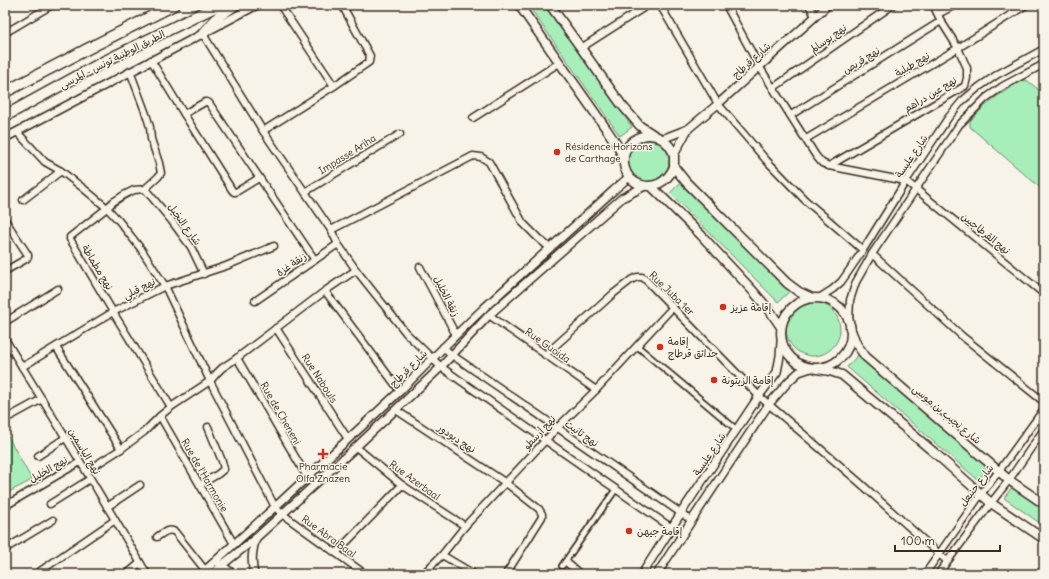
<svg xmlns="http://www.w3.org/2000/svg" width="1049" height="579" viewBox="0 0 1049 579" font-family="Delius,'Playpen Sans Arabic',sans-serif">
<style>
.green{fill:#a7eebb;stroke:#718c6c}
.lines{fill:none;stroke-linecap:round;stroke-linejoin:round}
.pedestrian-casing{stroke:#3b2a1e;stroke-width:8}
.minor-casing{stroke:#3b2a1e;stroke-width:9}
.tertiary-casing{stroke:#3b2a1e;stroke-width:10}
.secondary-casing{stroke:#3b2a1e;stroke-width:11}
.trunk-casing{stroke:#3b2a1e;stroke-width:13}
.pedestrian{stroke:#f7f3e8;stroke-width:4.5}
.minor{stroke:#f7f3e8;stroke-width:6}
.tertiary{stroke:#f7f3e8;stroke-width:7}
.secondary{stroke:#f7f3e8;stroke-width:8}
.trunk{stroke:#f7f3e8;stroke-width:10}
.poi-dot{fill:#c8321e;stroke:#f7f3e8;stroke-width:1.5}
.labels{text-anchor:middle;stroke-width:3;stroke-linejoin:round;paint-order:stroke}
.street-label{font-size:10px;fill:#3b2a1e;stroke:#f7f3e8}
.poi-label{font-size:10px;fill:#3b2a1e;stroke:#f7f3e8;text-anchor:start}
</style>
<rect width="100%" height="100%" fill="#f7f3e8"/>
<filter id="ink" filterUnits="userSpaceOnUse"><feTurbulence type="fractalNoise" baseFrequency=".025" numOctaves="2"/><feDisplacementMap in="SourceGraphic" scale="8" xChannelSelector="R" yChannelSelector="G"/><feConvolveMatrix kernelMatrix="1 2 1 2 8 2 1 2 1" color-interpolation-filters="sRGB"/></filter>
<g filter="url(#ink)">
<!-- green -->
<g class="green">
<path d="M528,5H547L632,127L620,136Z"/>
<path d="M1022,80L1028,81L1044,94V191L970,127V121L984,107L996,97Z"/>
<circle cx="648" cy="161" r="21"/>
<path d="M681,182L790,291L778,302L670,193Z"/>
<circle cx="813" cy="329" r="27"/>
<path d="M858,355L989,467L978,480L847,367Z"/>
<path d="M5,431L32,480L5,494Z"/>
<path d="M1012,487L1044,510V526L1004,498Z"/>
</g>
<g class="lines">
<defs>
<g id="pedestrian">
<path d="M637,346L737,430"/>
<path d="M562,566L616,489"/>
</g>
<g id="minor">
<path d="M280,5L334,86"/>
<path d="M660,5L718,104L767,161L805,200L863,250"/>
<path d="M726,5L759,66L816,156L822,163L829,166L906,181L1044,294"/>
<path d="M809,5L815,16"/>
<path d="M938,14L955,5"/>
<path d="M5,33L52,5"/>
<path d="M203,34L263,131L331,230L338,244L356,270L406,333L441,367L545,440L682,535"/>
<path d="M581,48L648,5"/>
<path d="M151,60L184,114L232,190L234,192H236L259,178"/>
<path d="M130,71L146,114L150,127L151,139L159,163L161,173L158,177L145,189L134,190L124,195L113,202L107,208L70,237V239L113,312L171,407"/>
<path d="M773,88L893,5"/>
<path d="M184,114L205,102H207L209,103L315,260"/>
<path d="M791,115L941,21"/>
<path d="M473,118L559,63"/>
<path d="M263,131L334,86L369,62L370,56L342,5"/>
<path d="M17,132L45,162L61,171L83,188L107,208L119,221L141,249L165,286L210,381L275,507L282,514L365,574"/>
<path d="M806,139L958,48L1026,5"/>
<path d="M829,166L965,86L967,78V68L958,48L941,21L933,5"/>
<path d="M145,189L171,220L191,247L204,274"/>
<path d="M305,192L400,134"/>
<path d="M23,200L61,171"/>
<path d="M5,220L28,255V257L26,259L5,271"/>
<path d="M331,230L473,156L481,157L489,162L523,223L538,238L550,248"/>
<path d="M872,254L962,336L1044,402"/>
<path d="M420,267L456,335"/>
<path d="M325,291L400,391"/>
<path d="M819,298L833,289L841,282L846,275L863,250L906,181L948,118L962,101L979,87L998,74L1044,49"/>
<path d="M255,301L338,244"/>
<path d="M489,315L596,390"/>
<path d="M5,322L58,289"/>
<path d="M849,322L850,300L856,282L872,254L959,125L986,98L1003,86L1044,64"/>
<path d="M276,328L348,439"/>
<path d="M5,339L86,471L147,574"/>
<path d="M56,347L121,449"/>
<path d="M443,347L452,355L691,520"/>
<path d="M545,355L613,294L631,280L637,277H642L645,279L759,396L859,482L947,561"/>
<path d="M237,358L307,477"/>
<path d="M22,367L113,312L165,286L226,266L274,246"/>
<path d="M396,410L506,483L539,509L542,514V517L506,574"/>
<path d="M11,416L42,399"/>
<path d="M160,416L234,544"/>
<path d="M356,447L402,485L465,526"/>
<path d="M38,456L65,438"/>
<path d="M86,471L121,449L144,432L160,416L171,407L210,381L217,373L222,368L237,358L325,291L356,270"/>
<path d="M200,485L218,474L224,469L222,461L208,427"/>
<path d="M50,504L90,479"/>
<path d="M5,506L80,462"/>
<path d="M107,507L140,485"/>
<path d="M157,537C163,533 168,528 175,532L205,570"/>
<path d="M5,549L53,520"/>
<path d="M336,553L402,485"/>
<path d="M442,555L474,574"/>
<path d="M566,562L580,574"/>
<path d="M36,574L115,520"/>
<path d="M127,574L140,563"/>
<path d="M423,574L442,555L465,526L557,428L596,390L673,307"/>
<path d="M925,574L981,494L999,471L1044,409"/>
<path d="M938,574L991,503L1009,480L1044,429"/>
</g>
<g id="tertiary">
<path d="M5,138L257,5"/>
<path d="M662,139L688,129L718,104L828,5"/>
<path d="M674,155L688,129"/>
<path d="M219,563L233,574"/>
<path d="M201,574L275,507L400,391L456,335L484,308L614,190L629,177"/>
<path d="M213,574L222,565L256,538L356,447L441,367L489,315L622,198L645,186"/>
<path d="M254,574C251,560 252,551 256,538"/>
<path d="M642,574L681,513L759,396L777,372L780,356L781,342"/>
<path d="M657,574L688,526L769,404L789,381L799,372L811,368"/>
</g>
<g id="secondary">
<path d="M519,5L607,130L619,148L623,159"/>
<path d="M550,5L581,48L621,104L640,126L654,135"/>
<path d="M674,167C659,201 616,185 625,152C628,144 635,138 643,136C656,132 670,142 674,155C674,158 674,163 674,167L686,182L787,283L799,292L812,298"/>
<path d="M651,186L701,235L753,291L770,311L781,327"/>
<circle cx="816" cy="333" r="35"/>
<path d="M850,328L857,345L866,357L1009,480L1044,504"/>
<path d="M817,369L830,371L842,375L936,454L991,503L1044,539"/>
</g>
<g id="trunk">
<path d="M203,34L219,16L235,5"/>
<path d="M5,92L97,44L174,5"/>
<path d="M5,116L105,61L219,5"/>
</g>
</defs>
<!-- pedestrian casing -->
<use href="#pedestrian" class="pedestrian-casing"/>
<!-- minor casing -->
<use href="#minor" class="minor-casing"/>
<!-- tertiary casing -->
<use href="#tertiary" class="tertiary-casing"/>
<!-- secondary casing -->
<use href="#secondary" class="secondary-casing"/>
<!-- trunk casing -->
<use href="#trunk" class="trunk-casing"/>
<!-- pedestrian -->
<use href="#pedestrian" class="pedestrian"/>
<!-- minor -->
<use href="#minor" class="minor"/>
<!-- tertiary -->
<use href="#tertiary" class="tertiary"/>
<!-- secondary -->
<use href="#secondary" class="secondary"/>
<!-- trunk -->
<use href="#trunk" class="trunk"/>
</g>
</g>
<!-- markers -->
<g class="poi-dot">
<circle cx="557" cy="152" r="4"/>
<circle cx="723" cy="307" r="4"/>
<circle cx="660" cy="347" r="4"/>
<circle cx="714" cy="380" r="4"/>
<path d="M321 448h4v4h4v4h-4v4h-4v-4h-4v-4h4z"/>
<circle cx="629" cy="531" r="4"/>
</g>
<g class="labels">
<!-- street labels -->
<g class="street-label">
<text transform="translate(828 38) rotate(-35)" y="4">نهج بوسالم</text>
<text transform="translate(112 59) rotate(-27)" y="4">الطريق الوطنية تونس - المرسى</text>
<text transform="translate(751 60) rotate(-42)" y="4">شارع قرطاج</text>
<text transform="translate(861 60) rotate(-32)" y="4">نهج قربص</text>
<text transform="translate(912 64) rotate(-31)" y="4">نهج طبلبة</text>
<text transform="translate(930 94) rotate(-31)" y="4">نهج عين دراهم</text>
<text transform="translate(347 154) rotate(-32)" y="4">Impasse Ariha</text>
<text transform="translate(911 156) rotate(-56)" y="4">شارع عليسة</text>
<text transform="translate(185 224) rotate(54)" y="4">شارع النخيل</text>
<text transform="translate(986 233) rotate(39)" y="4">نهج القرطاجيين</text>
<text transform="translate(291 264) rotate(-34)" y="4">زنقة غزة</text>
<text transform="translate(98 267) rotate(59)" y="4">نهج مطماطة</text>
<text transform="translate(139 288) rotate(-27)" y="4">نهج قبلي</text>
<text transform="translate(672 293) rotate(44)" y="4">Rue Juba 1er</text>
<text transform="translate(447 296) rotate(63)" y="4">زنقة الخليل</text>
<text transform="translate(548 345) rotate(35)" y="4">Rue Guoida</text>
<text transform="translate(408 368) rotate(-45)" y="4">شارع قرطاج</text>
<text transform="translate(320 378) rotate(57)" y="4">Rue Nabouls</text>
<text transform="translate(281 413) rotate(60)" y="4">Rue de Cheneni</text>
<text transform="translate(947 414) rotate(40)" y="4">شارع نجيب بن موسى</text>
<text transform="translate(539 432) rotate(-47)" y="4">نهج أرسطو</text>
<text transform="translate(582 433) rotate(35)" y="4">نهج تانيت</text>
<text transform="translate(457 438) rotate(34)" y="4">نهج ديودور</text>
<text transform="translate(85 451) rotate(59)" y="4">نهج الياسمين</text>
<text transform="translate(709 454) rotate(-56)" y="4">شارع عليسة</text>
<text transform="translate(48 469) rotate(-30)" y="4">نهج الخليل</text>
<text transform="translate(205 475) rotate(60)" y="4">Rue de l'Harmonie</text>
<text transform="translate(415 480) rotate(36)" y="4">Rue Azerbaal</text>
<text transform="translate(976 485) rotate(-53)" y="4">شارع حنبعل</text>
<text transform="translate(329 536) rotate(36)" y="4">Rue Abra Baal</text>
</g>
<!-- poi labels -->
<g class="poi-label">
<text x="565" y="150">Résidence Horizons<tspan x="565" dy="12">de Carthage</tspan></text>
<text x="731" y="311">إقامة عزيز</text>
<text x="668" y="345">إقامة<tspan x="668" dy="12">حدائق قرطاج</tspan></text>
<text x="722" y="384">إقامة الزيتونة</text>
<text x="323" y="470" text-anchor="middle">Pharmacie<tspan x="323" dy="12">Olfa Znazen</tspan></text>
<text x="637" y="535">إقامة جيهن</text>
</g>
</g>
<!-- margin -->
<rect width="1049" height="579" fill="none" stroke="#f7f3e8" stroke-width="20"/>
<rect x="10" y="10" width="1029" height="559" fill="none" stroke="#3b2a1e" stroke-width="1.5" filter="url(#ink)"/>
<!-- scale -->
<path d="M895 545v6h105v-6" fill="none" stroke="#3b2a1e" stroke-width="2"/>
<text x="901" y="545" font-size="12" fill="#3b2a1e" stroke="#f7f3e8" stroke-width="3" paint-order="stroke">100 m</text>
</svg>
